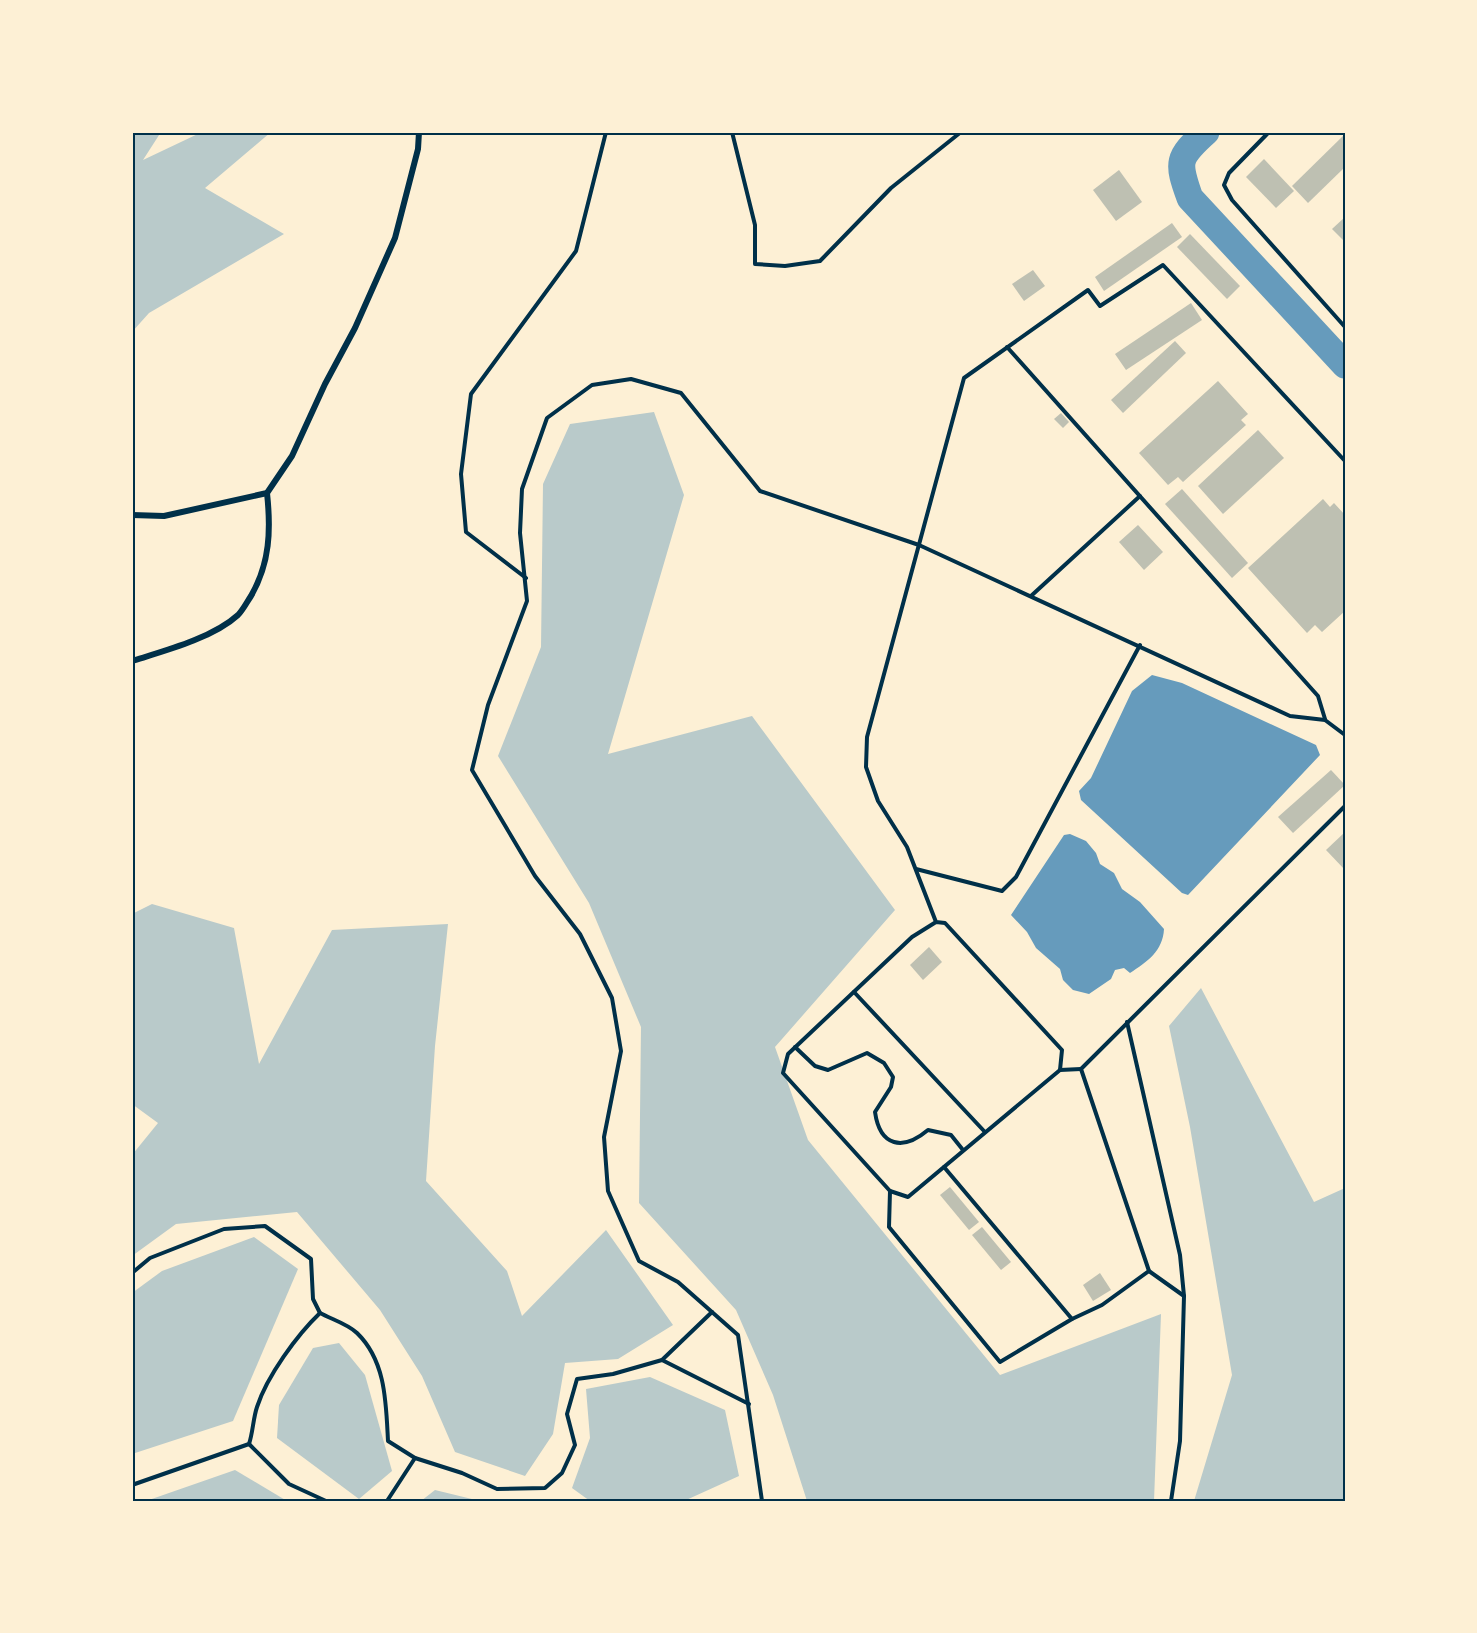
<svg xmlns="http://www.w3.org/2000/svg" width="1477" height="1633" viewBox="0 0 1477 1633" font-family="Signika,sans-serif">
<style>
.green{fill:#b9caca}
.water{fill:#669bbc}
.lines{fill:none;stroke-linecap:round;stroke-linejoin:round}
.river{stroke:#669bbc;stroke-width:27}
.building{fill:#bec0b2}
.service{stroke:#003049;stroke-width:4}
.minor{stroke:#003049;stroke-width:6}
.neatline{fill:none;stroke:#003049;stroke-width:2}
</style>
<rect width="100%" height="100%" fill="#fdf0d5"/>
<!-- green -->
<g class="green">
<path d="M132,132H161L143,160L202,132H271L205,188L284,234L149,313L132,332Z"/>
<path d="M654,412L684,495L608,754L752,716L895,910L775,1047L808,1140L1000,1375L1161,1314L1154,1501H807L773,1395L736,1310L639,1203L641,1027L589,903L498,756L541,647L543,484L570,424Z"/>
<path d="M152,904L234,928L259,1064L332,930L448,924L435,1046L426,1181L507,1271L522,1316L606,1230L673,1325L618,1359L565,1363L553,1434L525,1476L455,1452L422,1376L380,1310L297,1212L176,1224L132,1256V1155L158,1123L132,1104V914Z"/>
<path d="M1201,988L1314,1202L1345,1188V1501H1194L1232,1375L1190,1127L1169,1026Z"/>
<path d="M254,1237L298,1269L233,1421L132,1454V1293L162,1271Z"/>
<path d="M339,1343L365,1375L392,1471L359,1499L277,1438L279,1405L313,1348Z"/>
<path d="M650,1377L725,1410L739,1476L684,1501H590L572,1488L590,1438L586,1389Z"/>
<path d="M235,1470L287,1501H146Z"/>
<path d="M435,1490L480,1501H421Z"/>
</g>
<!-- water -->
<g class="water">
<path d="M1152,675L1182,683L1316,745L1320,755L1188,895L1182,893L1081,800L1079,791L1091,778L1132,691Z"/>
<path d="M1070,834L1086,841L1096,853L1100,864L1114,873L1122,889L1140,902L1164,929C1163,951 1147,962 1130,973L1124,968L1115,970L1111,979L1089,994L1073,990L1063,980L1060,969L1036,948L1027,932L1011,915L1064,835Z"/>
</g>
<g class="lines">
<!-- river -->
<path class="river" d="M1206,132C1177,158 1177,162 1190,198L1345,365"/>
</g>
<!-- building -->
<g class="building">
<path d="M1345,134V167L1308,203L1292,186Z"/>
<path d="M1264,159L1294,191L1276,208L1246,177Z"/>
<path d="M1119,170L1142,202L1116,221L1093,190Z"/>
<path d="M1345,217V242L1332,229Z"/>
<path d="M1172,223L1182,237L1104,291L1095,277Z"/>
<path d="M1190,234L1240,286L1227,299L1177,247Z"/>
<path d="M1033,270L1045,286L1024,301L1012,284Z"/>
<path d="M1191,303L1202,320L1126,370L1115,354Z"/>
<path d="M1175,341L1186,353L1123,413L1111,400Z"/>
<path d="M1218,381L1248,414L1241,420L1246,425L1183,482L1178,477L1168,485L1139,453Z"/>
<path d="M1061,413L1069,422L1063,428L1054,419Z"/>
<path d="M1258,430L1284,458L1223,514L1198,486Z"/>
<path d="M1182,489L1248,563L1232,578L1165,504Z"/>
<path d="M1323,499L1330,507L1334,503L1345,515V611L1322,632L1315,625L1307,633L1248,568Z"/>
<path d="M1138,525L1163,552L1144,570L1119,542Z"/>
<path d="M1331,770L1345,785L1293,833L1278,817Z"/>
<path d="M1345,832V870L1326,850Z"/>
<path d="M929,947L942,962L923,980L910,965Z"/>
<path d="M950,1187L979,1222L969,1230L940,1195Z"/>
<path d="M982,1227L1011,1262L1001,1270L972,1235Z"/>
<path d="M1100,1273L1111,1290L1093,1301L1083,1285Z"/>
</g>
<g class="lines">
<!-- service -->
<g class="service">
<path d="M732,132L755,225V264L785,266L820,261L891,188L961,132"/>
<path d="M1269,132L1229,173L1224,185L1232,200L1345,327"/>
<path d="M1007,347L1318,696L1325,719"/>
<path d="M526,578L466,532L461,474L471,394L576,251L606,132"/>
<path d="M1031,596L1140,496"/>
<path d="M916,869L1002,891L1016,877L1140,645"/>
<path d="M936,922L945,923L1062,1050L1060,1070L908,1197L890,1191L783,1073L788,1054L912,937L936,922L907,847L878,801L866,767L867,737L964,378L1088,290L1100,306L1163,265L1345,461"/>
<path d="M854,992L984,1131"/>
<path d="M1127,1022L1180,1255L1184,1296"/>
<path d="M795,1047L815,1066L828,1070L867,1053L884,1063L893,1077L891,1087L875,1112C880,1147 903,1151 928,1130L951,1135L963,1150"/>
<path d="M1060,1070L1081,1069"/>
<path d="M944,1167L1072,1319"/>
<path d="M890,1191L889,1227L1000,1362L1072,1319L1102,1305L1149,1271"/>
<path d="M132,1273L150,1258L224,1229L265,1226L311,1259L313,1299L320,1313"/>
<path d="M662,1360L749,1404"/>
<path d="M249,1444L289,1484L326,1501"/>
<path d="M132,1485L249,1444C253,1432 253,1419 257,1407C267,1376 297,1335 320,1313C331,1319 348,1324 357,1333C386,1361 386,1403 388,1441L415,1458L462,1473L497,1489L545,1488L562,1473L575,1445L567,1414L577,1379L613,1374L662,1360L712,1312"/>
<path d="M387,1501L415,1458"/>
<path d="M762,1501L738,1335L678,1282L639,1261L608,1191L604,1137L621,1051L612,998L580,934L535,876L472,770L488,705L527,601L520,533L522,489L547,418L592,385L631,379L681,393L760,491L919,545L1290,716L1325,720L1345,735"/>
<path d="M1171,1501L1180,1441L1184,1296L1149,1271L1081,1069L1345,806"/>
</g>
<!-- minor -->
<g class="minor">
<path d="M132,515L164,516L267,493L292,456L325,384L355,328L395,238L418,149L419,132"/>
<path d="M132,661C164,651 213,638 238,615C243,610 247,602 251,596C270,563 271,530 267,493"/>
</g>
</g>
<!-- border -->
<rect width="1477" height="1633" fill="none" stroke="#fdf0d5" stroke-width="267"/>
<rect x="134" y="134" width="1210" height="1366" class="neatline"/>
</svg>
